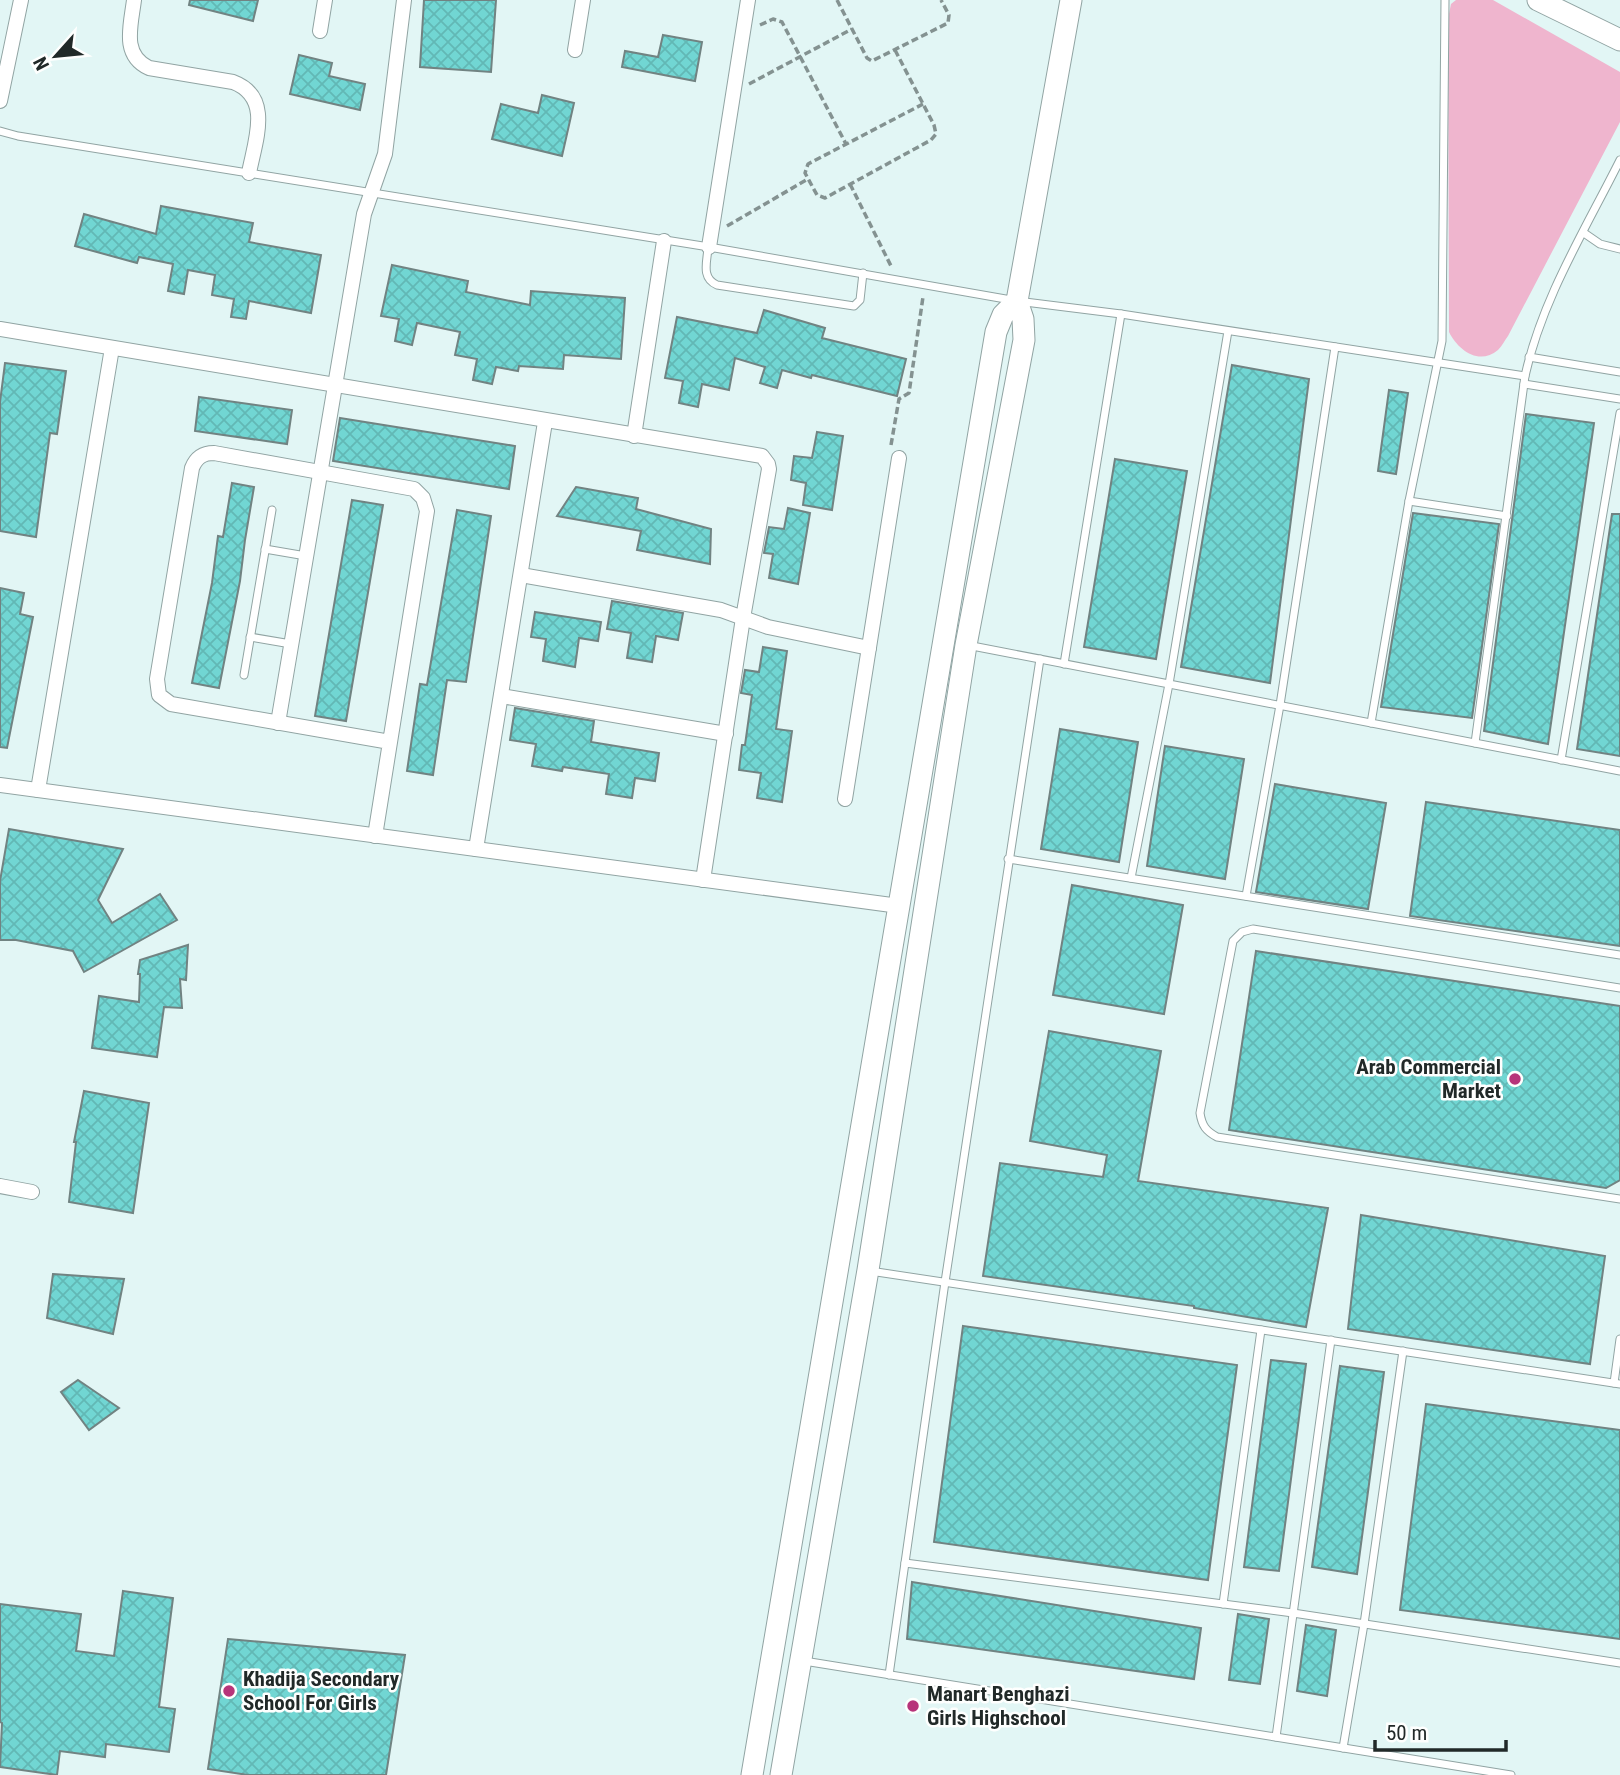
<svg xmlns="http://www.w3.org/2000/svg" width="1620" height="1775" viewBox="0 0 1620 1775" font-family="'Roboto Condensed',sans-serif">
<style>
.green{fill:#efb5ce}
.building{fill:url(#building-cross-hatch);stroke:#718382;stroke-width:2}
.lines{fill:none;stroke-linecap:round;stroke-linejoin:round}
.service-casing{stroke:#91a4a3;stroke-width:9}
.minor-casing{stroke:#91a4a3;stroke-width:16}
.secondary-casing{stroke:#91a4a3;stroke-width:23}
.path{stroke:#849291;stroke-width:3.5;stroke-dasharray:7 3.5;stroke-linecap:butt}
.service{stroke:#fff;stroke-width:7}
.minor{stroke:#fff;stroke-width:14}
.secondary{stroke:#fff;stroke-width:21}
.poi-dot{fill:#b7347a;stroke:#fefffe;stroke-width:2.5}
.labels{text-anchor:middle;stroke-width:5;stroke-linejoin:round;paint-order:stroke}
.poi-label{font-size:21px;font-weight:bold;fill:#212928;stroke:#fefffe;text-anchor:start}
</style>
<defs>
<pattern id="building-cross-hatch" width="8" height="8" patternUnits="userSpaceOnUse" patternTransform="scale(1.75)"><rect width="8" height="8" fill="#71d6d3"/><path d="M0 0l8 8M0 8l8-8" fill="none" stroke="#62b8b5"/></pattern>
</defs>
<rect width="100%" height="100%" fill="#e2f6f5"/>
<!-- green -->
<path class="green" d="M1456,0H1493L1620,72V122L1508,336C1505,340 1502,346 1498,350C1479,366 1458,350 1449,332L1448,19L1451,4Z"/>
<!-- building -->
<g class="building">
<path d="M190,0H258L253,21L189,5Z"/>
<path d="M424,0H496L491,72L420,67Z"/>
<path d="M663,35L702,42L695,81L622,67L625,51L658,57Z"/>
<path d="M299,55L332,63L329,76L365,84L360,110L290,94Z"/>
<path d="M542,95L574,103L562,156L492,139L501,104L538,113Z"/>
<path d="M161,206L253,223L249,242L321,255L311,313L249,301L246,319L231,317L234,299L212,295L215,275L188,270L184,294L168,291L173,264L139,257L137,263L75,246L84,214L156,234Z"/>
<path d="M392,265L468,281L466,292L530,305L531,291L625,298L621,359L564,355L563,369L519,366L518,371L496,367L492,384L473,380L477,359L455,355L460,332L417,323L412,345L395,341L399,319L381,316Z"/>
<path d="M764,310L825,328L822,338L906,359L897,396L812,375L811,378L782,370L777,388L760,383L765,367L735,358L729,390L702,384L698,407L679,403L683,381L665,378L677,317L757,333Z"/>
<path d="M5,363L66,371L57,434L50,433L36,537L0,531V402Z"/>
<path d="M1232,365L1309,379L1270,683L1181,667Z"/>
<path d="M1389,390L1408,393L1396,474L1378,471Z"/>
<path d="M199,397L292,410L287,444L195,431Z"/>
<path d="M1526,414L1594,423L1548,744L1484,731Z"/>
<path d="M340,418L515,446L509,489L333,461Z"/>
<path d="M817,432L843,436L832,510L803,505L806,483L791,480L794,456L812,458Z"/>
<path d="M1115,459L1187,471L1156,659L1084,647Z"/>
<path d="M232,483L254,487L245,540L240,581L219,688L192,683L212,583L218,536L223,537Z"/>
<path d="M576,487L638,498L636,509L711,529L710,564L637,550L641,531L557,516Z"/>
<path d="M352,500L383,505L346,721L315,716Z"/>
<path d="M788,508L810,513L798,584L769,578L773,554L764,553L769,527L784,529Z"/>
<path d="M457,510L491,516L466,682L447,680L433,775L407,771L420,684L427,685Z"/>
<path d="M1413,513L1499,524L1472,718L1381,707Z"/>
<path d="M1612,514H1620V756L1577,749Z"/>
<path d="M0,588L24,593L20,614L33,617L7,748L0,747Z"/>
<path d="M612,601L683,613L678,640L656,636L652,662L627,658L631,633L607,629Z"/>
<path d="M535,612L601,622L598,641L579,638L575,667L543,661L546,639L531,637Z"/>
<path d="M763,647L787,651L776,729L792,731L782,802L757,798L761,773L739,770L742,745H745L752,695L741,693L745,670L759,672Z"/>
<path d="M515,708L594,721L591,742L659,753L655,781L635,778L632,798L606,794L609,774L563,767L562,771L532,766L536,744L510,740Z"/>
<path d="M1060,729L1138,742L1119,862L1041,849Z"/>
<path d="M1165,746L1244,759L1225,879L1147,866Z"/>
<path d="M1275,784L1386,803L1368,909L1256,892Z"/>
<path d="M1426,802L1620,830V946L1410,916Z"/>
<path d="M9,829L123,849L98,900L112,923L160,894L177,920L84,972L73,951L16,940H0V881Z"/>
<path d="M1072,885L1183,905L1164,1014L1053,995Z"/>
<path d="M188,945L186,980L180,979L182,1008L164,1007L157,1057L92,1048L99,996L139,1002L140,974H138L140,960Z"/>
<path d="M1256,951L1620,1006V1180L1606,1188L1229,1130Z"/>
<path d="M1049,1031L1161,1051L1138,1181L1328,1208L1306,1327L1194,1308V1306L983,1276L1000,1163L1103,1177L1107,1155L1030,1141Z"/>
<path d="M84,1091L149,1103L133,1213L69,1202L76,1142H74Z"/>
<path d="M1361,1215L1605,1256L1590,1364L1348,1329Z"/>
<path d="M53,1274L124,1279L113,1334L47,1318Z"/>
<path d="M963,1326L1237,1365L1208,1580L934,1542Z"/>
<path d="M1271,1360L1306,1364L1279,1571L1244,1567Z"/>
<path d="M1340,1366L1384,1372L1357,1574L1312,1567Z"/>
<path d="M78,1380L119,1408L89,1430L61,1392Z"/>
<path d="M1426,1404L1620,1430V1639L1400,1610Z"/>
<path d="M912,1582L1201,1628L1194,1679L907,1639Z"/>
<path d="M123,1591L173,1598L159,1707L175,1709L169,1752L106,1744L105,1757L60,1751L57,1775L0,1767L2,1723L0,1722V1604L81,1614L76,1651L114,1656Z"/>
<path d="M1238,1614L1269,1619L1260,1684L1229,1680Z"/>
<path d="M1306,1625L1336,1630L1327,1696L1297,1691Z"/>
<path d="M228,1639L405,1655L386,1775H248L208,1769Z"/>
</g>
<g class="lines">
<defs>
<g id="service">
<path d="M0,131L18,136L709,247L1017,301L1121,314L1525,376"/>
<path d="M1584,233L1600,244L1620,249"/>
<path d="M708,248C707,262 701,278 717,285L854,306L860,300L863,273"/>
<path d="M1529,357L1620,372"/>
<path d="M1524,384L1620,399"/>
<path d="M1409,501L1507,516"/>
<path d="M265,549L306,556"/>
<path d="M250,637L291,644"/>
<path d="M967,645L1620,771"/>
<path d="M1064,664L1121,314"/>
<path d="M244,675L272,510"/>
<path d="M1371,723L1409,501L1442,341L1445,0"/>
<path d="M1475,743L1525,376C1542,299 1585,230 1620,160"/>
<path d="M1561,760L1620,413"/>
<path d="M1008,859L1620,955"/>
<path d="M1131,878L1169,684L1228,331"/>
<path d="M1246,896L1280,705L1335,347"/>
<path d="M1620,988L1253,929L1242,932L1233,941L1200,1113C1202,1126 1206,1131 1217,1137L1620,1199"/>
<path d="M870,1271L1620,1384"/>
<path d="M1614,1383L1620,1339"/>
<path d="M905,1563L1293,1613L1620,1663"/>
<path d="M1223,1604L1261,1330"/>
<path d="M804,1661L1511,1775"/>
<path d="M889,1675L945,1282L1040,659"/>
<path d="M1276,1737L1331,1340"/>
<path d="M1343,1748L1364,1624L1403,1351"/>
</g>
<g id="minor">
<path d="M134,0C131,25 121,55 149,68L233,82C273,97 255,141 249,173"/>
<path d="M320,31L325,0"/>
<path d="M575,50L583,0"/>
<path d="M0,101L21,0"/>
<path d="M709,247L748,0"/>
<path d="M0,329L762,456L768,464L769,469L743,618L703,880"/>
<path d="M634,436L664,241"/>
<path d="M521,575L721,610L768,627L869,648"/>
<path d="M501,696L726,734"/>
<path d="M278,723L364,214L385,154L404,0"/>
<path d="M0,785L899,906"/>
<path d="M38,790L112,348"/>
<path d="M845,799L899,458"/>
<path d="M375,836L427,511L423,498L414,489L214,453C202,453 196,458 192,468L157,679L159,695L171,704L390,742"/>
<path d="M476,849L545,422"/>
<path d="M0,1186L32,1192"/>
</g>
<g id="secondary">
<path d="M1538,0L1620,40"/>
<path d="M752,1775L996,332L1003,315L1017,301"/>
<path d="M781,1775L868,1270L966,645L1024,340L1023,319L1017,301L1071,0"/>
</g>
</defs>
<!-- service casing -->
<use href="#service" class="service-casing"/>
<!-- minor casing -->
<use href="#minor" class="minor-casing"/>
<!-- secondary casing -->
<use href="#secondary" class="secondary-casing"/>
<!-- path -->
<g class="path">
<path d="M837,0L867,58L872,61L948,23L949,15L941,0"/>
<path d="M760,25L773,19L782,22L846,144"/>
<path d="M895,50L934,125L936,134L931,140L825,198L817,195L805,173L808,164L923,104"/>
<path d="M749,84L852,29"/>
<path d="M850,184L892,268"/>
<path d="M727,226L808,179"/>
<path d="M891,445L899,399L909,393L923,297"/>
</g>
<!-- service -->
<use href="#service" class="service"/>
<!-- minor -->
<use href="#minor" class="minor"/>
<!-- secondary -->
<use href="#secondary" class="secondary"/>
</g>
<!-- markers -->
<g class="poi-dot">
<circle cx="1515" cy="1079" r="7"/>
<circle cx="229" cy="1691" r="7"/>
<circle cx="913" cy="1706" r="7"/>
</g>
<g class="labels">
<!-- poi labels -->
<g class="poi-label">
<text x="1501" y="1074" text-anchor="end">Arab Commercial<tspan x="1501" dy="24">Market</tspan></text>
<text x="243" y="1686">Khadija Secondary<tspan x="243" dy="24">School For Girls</tspan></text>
<text x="927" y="1701">Manart Benghazi<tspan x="927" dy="24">Girls Highschool</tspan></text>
</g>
</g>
<!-- north arrow -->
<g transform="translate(56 56) rotate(243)" stroke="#fefffe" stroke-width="5" paint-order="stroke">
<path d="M0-5L12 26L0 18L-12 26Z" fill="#212928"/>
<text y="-10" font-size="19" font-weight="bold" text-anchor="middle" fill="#212928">N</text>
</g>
<!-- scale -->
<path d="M1375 1740v10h131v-10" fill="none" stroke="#212928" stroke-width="3.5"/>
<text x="1386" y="1740" font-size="21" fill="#212928" stroke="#fefffe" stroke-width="5" paint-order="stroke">50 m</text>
</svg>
